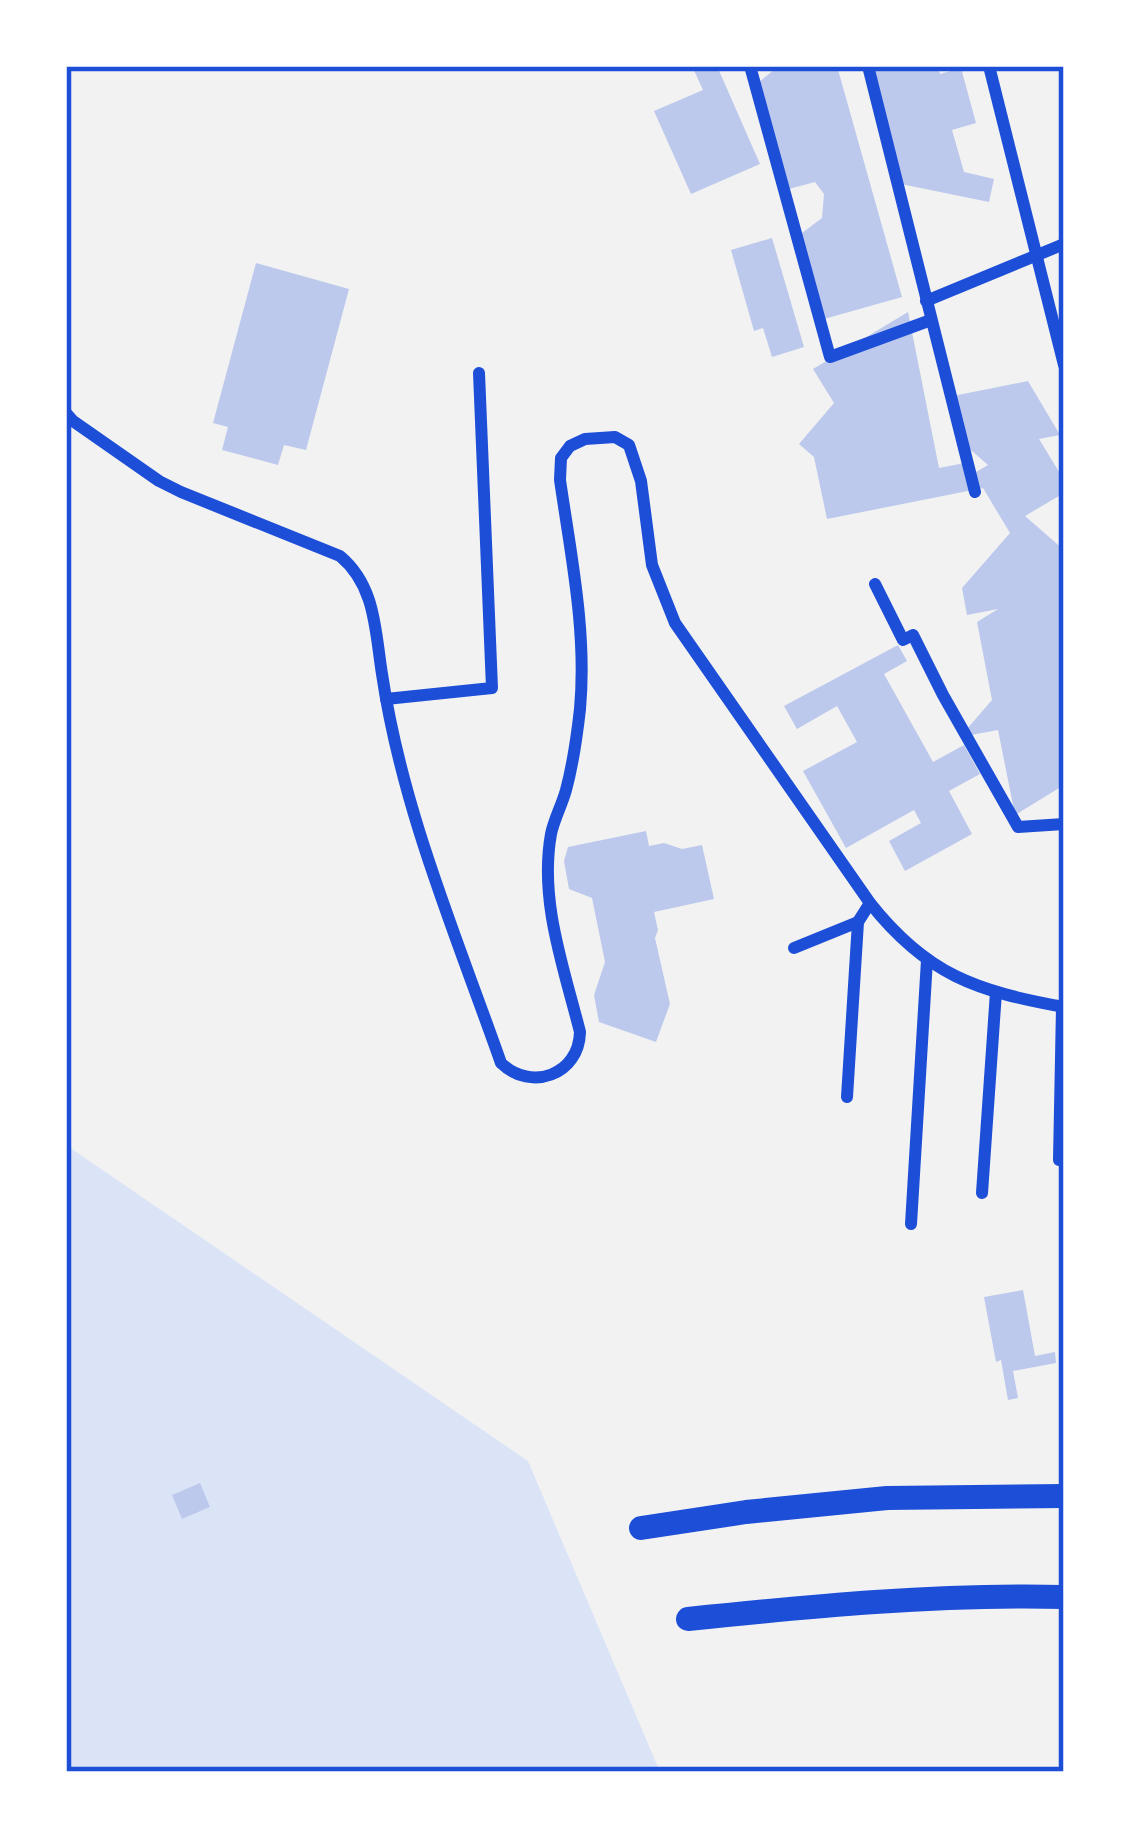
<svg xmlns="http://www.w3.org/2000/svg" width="1130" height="1838" viewBox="0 0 1130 1838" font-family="Raleway,sans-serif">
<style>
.green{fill:#dbe4f7}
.building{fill:#bdc9ec}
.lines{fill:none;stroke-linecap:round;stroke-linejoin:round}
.minor{stroke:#1d4ed8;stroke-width:12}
.motorway{stroke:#1d4ed8;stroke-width:24}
.neatline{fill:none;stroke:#1d4ed8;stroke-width:4.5}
</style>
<rect width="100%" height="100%" fill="#f2f2f2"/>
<!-- green -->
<path class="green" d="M66,1145L528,1461L660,1772H66Z"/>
<!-- building -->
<g class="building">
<path d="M692,66H717L760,164L691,194L654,111L703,90Z"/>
<path d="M779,66H837L902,297L817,321L794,239L822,218L824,194L815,182L785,190L755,85Z"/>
<path d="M868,66H938L940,74L961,68L976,123L952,130L964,172L994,179L989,202L901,184Z"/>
<path d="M772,238L804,347L772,357L763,328L754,331L731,250Z"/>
<path d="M256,263L349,289L306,450L284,445L278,465L222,450L228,427L213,423Z"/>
<path d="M908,312L939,468L970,462L976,472L988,465L956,437L948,397L1028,381L1060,435L1039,439L1064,480V493L1025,516L1064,550V785L1015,815L998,730L960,737L992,700L977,622L998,609L967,615L962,588L1010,533L983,488L827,519L814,457L799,444L834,403L813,369Z"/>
<path d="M898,645L907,661L884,674L933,762L964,745L980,774L949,791L972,834L905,871L889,841L921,823L914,810L846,848L803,771L857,742L837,706L797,729L784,706Z"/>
<path d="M646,831L649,846L664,843L682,849L702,845L714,899L654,912L658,930L655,938L670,1004L656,1042L599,1022L594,995L605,962L592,898L569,889L564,861L568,847Z"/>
<path d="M1023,1290L1035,1356L1055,1352L1056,1363L1013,1371L1018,1398L1008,1400L1001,1360L996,1362L984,1297Z"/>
<path d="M200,1483L210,1507L182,1519L172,1495Z"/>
</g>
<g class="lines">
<!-- minor -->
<g class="minor">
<path d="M750,66L830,357L931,320"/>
<path d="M868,66L975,492"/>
<path d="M989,66L1064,365"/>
<path d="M926,301L1064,244"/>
<path d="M66,413L73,421L159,481L181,492L340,556C376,586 375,631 382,674C402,809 456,935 501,1063C531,1092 579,1075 580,1032C564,968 539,901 551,834C554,819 562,805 566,790C573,764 577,736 580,709C587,632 571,556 560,480L561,458L570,446L585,439L615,437L629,445L641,481L652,565L675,623L870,903C927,975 976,991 1064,1007"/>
<path d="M875,584L903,640L913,635L943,695L1018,827L1064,824"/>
<path d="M386,699L492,688L479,373"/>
<path d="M794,948L858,922"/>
<path d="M847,1097L858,922L870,903"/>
<path d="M1059,1160L1062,1007"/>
<path d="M982,1193L996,992"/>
<path d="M911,1224L927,960"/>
</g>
<!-- motorway -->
<g class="motorway">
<path d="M641,1528L746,1512L887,1498L1064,1496"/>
<path d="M688,1619C813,1606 937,1594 1064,1597"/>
</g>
</g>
<!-- border -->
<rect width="1130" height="1838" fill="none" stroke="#ffffff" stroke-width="138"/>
<rect x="69" y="69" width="992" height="1700" class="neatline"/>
</svg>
